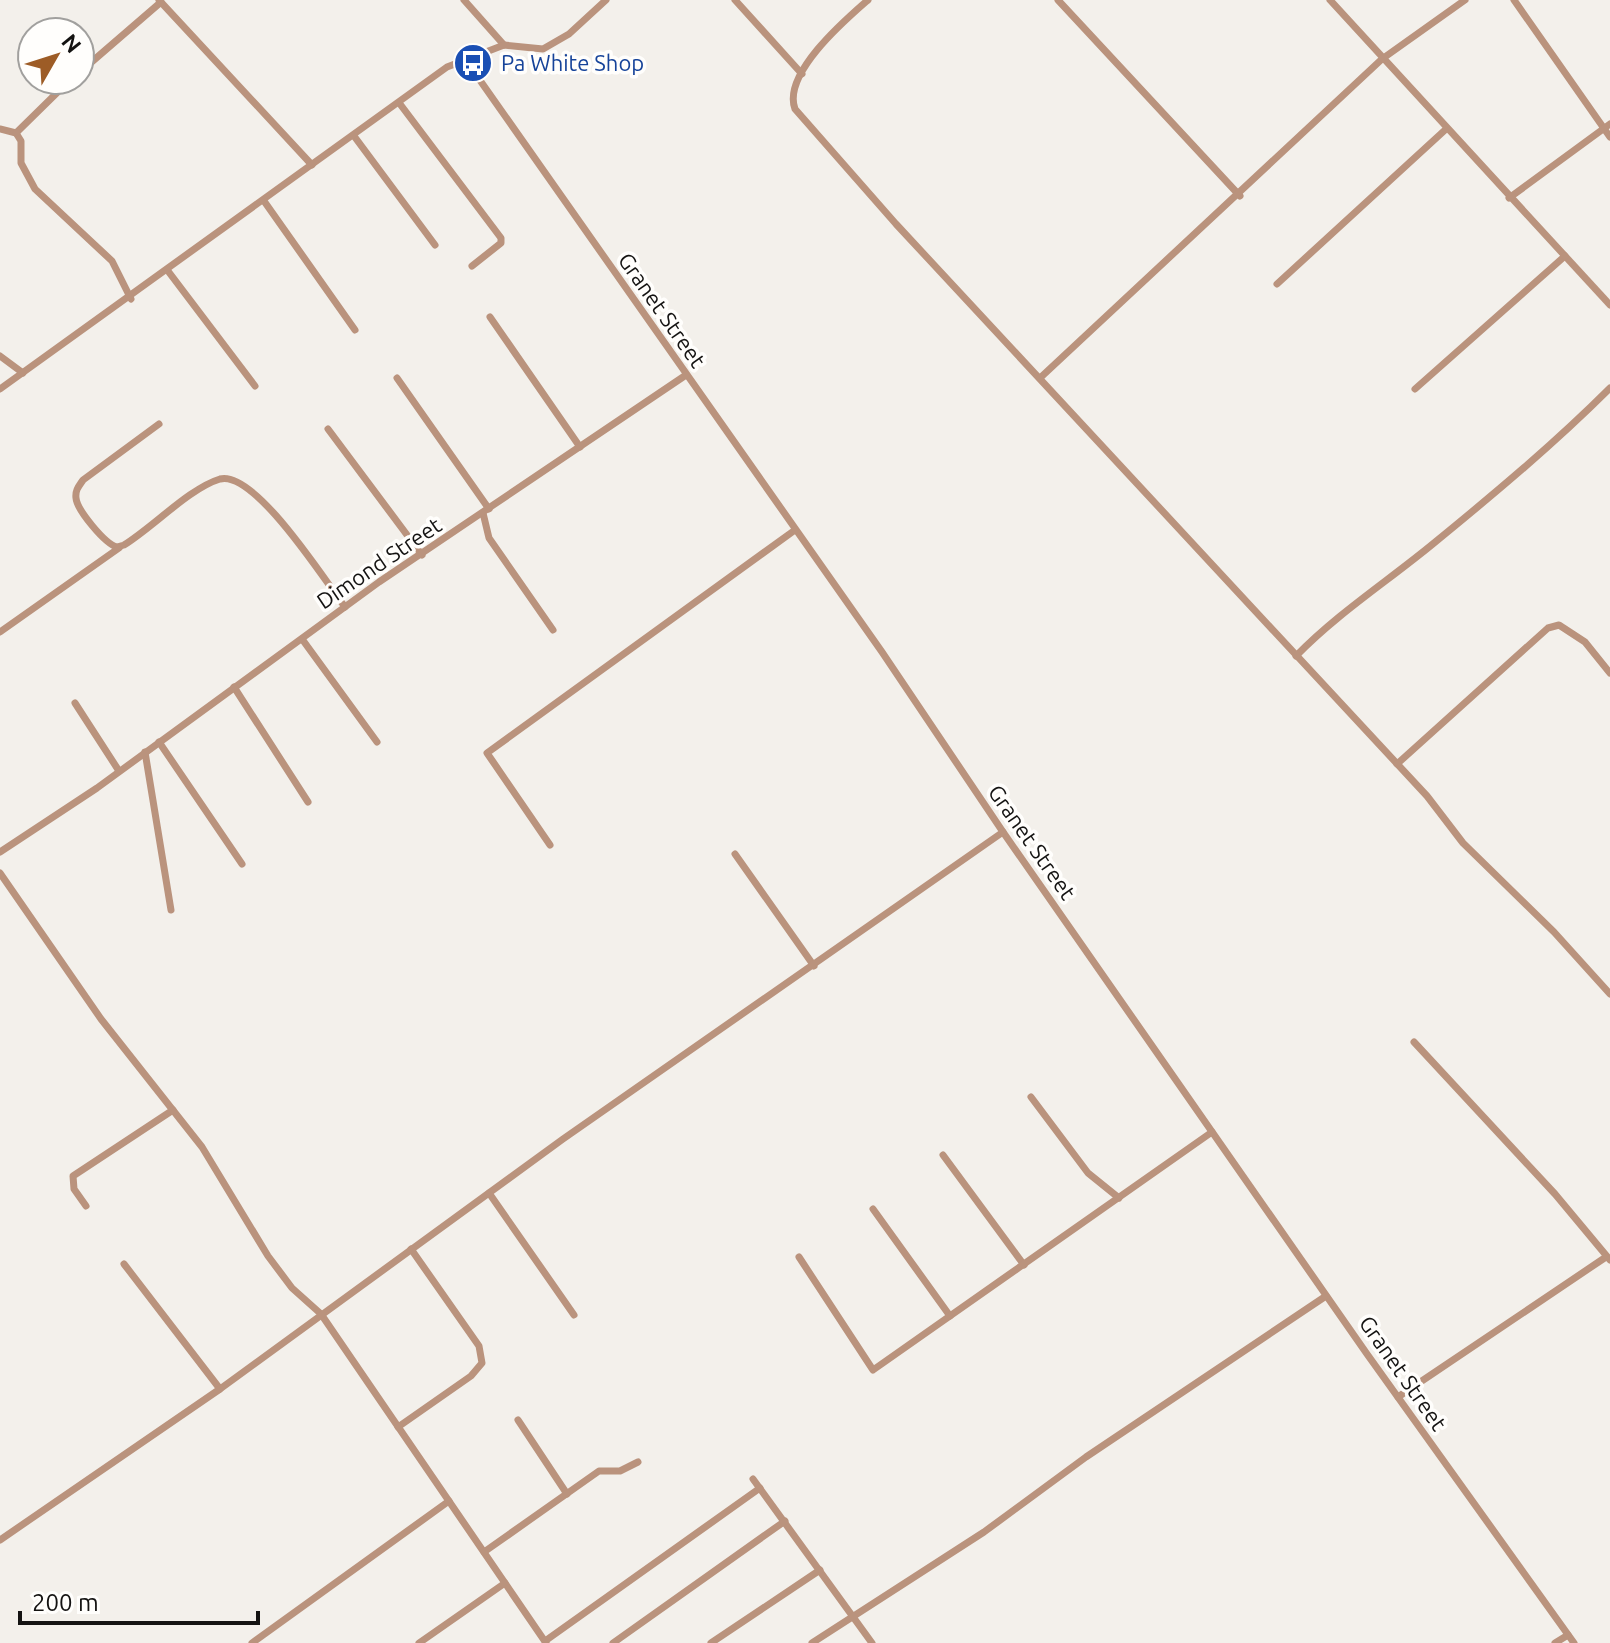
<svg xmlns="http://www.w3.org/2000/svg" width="1610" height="1643" viewBox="0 0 1610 1643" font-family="Ubuntu,sans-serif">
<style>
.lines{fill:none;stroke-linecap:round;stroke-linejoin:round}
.minor{stroke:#ba937d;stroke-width:7}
.labels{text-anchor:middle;stroke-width:7;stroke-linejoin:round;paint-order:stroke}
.transit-label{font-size:22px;fill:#164399;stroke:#fffefc;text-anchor:start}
.street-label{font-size:22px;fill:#141312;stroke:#fffefc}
</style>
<rect width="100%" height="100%" fill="#f3f0eb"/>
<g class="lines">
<!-- minor -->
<g class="minor">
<path d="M159,0L312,165"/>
<path d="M464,0L504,45"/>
<path d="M735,0L802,74"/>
<path d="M868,0C845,20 782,74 795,109L896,224L1427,796L1463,843L1554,932L1610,994"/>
<path d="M1058,0L1240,196"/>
<path d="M1330,0L1610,305"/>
<path d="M1514,0L1610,137"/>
<path d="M465,59L882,652L1003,832L1367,1354L1574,1643"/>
<path d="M80,72L161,2"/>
<path d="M400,104L501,238V243L472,266"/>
<path d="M0,129L16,133L21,141V163L35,189L112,261L131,299"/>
<path d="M16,133L70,80"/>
<path d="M354,136L435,245"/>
<path d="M1509,198L1610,124"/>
<path d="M264,201L355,330"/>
<path d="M168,271L255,386"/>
<path d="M1277,284L1445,130"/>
<path d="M490,317L580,447"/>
<path d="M0,356L23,373"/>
<path d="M397,378L489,509"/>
<path d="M1040,378L1382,59L1465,0"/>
<path d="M0,389L447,67L504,45L543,49L569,34L606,0"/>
<path d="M1415,389L1565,256"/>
<path d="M159,424L83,480C79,486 75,490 76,498C77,510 105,544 117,547L124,545C153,527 190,488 220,479C255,470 325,581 345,607"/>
<path d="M328,429L422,555"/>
<path d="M483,513L489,538L553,630"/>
<path d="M0,632L119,548"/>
<path d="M302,639L377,742"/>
<path d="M1296,656C1338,613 1388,581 1434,543C1494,494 1555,443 1610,388"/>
<path d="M234,687L308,802"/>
<path d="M75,703L119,771"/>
<path d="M159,742L242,864"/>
<path d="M145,752L171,910"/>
<path d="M1397,764L1548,628L1559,625L1585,642L1610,673"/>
<path d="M550,845L487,753L795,530"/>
<path d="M0,852L97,788L379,582L686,375"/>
<path d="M735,854L814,966"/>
<path d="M0,873L101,1019L202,1147L268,1256L292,1288L321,1314L546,1643"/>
<path d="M1414,1042L1555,1194L1610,1260"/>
<path d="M1031,1097L1088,1173L1119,1198"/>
<path d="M943,1155L1024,1265"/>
<path d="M489,1193L574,1315"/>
<path d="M86,1206L74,1189L73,1176L173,1110"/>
<path d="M873,1209L950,1316"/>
<path d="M799,1257L873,1370L1212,1132"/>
<path d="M124,1264L220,1389"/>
<path d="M1398,1397L1606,1257"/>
<path d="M518,1420L567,1494"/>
<path d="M398,1427L471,1376L482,1363L479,1346L411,1249"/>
<path d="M753,1479L872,1643"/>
<path d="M0,1540L220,1389L563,1139L1003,832"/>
<path d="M484,1552L599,1471H620L638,1462"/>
<path d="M545,1641L760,1488"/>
<path d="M252,1643L449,1501"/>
<path d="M419,1643L505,1583"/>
<path d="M613,1643L785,1521"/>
<path d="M711,1643L820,1570"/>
<path d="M812,1643L984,1532L1086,1457L1326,1296"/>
<path d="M1555,1643L1568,1635"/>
</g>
</g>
<!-- icons -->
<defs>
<symbol id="bus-disc" viewBox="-11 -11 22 22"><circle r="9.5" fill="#1a4fb4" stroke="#fffefc"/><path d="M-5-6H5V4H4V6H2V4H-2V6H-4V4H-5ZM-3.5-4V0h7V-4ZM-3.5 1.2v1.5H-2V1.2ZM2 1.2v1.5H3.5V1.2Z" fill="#fff"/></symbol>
</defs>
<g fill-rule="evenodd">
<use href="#bus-disc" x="451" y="41" width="44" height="44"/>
</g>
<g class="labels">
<!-- transit labels -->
<g class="transit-label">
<text x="501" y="71">Pa White Shop</text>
</g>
<!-- street labels -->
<g class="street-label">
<text transform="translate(662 310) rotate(55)" y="8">Granet Street</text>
<text transform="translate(379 563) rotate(-34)" y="8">Dimond Street</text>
<text transform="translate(1032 842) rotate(55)" y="8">Granet Street</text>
<text transform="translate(1403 1373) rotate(55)" y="8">Granet Street</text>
</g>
</g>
<!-- north arrow -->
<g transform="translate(56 56) rotate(51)"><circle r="38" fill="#fffefc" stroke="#a1a09e" stroke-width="2"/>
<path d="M0-6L14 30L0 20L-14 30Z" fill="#9d5c26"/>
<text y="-12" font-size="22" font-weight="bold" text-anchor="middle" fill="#141312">N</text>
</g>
<!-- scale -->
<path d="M20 1611v12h238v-12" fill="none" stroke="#141312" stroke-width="4"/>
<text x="32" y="1611" font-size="24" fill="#141312" stroke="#fffefc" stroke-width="6" paint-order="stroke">200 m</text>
</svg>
